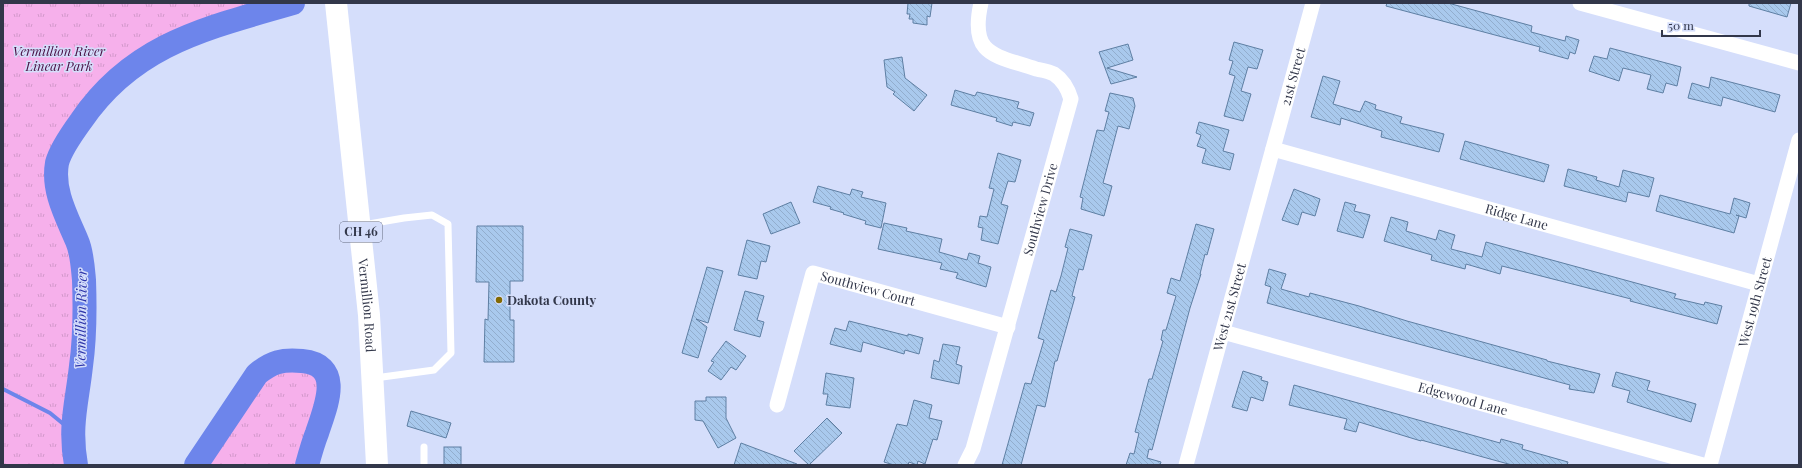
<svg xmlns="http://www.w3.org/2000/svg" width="1802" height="468" viewBox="0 0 1802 468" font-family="'Playfair Display',serif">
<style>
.park{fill:url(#park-tufts)}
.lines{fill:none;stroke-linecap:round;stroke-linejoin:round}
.stream{stroke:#6d85eb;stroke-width:4}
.river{stroke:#6d85eb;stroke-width:24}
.building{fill:url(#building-back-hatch);stroke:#5e7fa3}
.lane{stroke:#fff;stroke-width:7}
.street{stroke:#fff;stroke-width:15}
.primary{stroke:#fff;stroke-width:22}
.poi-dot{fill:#836a03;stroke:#d5defb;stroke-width:1.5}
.labels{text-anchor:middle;stroke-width:3;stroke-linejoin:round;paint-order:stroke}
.shield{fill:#d5defb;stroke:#63697f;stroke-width:1}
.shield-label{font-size:12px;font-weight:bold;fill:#32374a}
.park-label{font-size:13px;font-style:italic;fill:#4a1045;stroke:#d5defb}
.street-label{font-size:13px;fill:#32374a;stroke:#d5defb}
.poi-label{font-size:13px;font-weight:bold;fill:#32374a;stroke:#d5defb;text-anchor:start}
.water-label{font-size:14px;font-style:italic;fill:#2b33a8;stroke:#d5defb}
</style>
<defs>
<pattern id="park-tufts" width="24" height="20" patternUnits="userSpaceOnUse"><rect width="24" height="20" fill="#f6b0eb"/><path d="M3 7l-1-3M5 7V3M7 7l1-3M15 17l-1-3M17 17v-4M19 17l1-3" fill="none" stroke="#d398cb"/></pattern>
<pattern id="building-back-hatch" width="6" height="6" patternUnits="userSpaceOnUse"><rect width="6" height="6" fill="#a9c9ed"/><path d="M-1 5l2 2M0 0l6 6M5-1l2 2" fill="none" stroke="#92adcd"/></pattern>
</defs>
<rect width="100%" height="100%" fill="#d5defb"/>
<!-- park -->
<g class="park">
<path d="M3,3H293C208,28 134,43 81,121C73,132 60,151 57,163C52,191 67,217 77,241C82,252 83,269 84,280C85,308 85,338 81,366C77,403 69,426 76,465H3Z"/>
<path d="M286,361C339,361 334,387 319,427C315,439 311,452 307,465H196L257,374L269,364Z"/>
</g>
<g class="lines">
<!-- stream -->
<path class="stream" d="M3,389L50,413L72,431"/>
<!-- river -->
<g class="river">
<path d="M76,465C69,426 77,403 81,366C85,338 85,308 84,280C83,269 82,252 77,241C67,217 52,191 57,163C60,151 73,132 81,121C134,43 208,28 293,3"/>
<path d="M196,465L257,374C272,362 282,359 302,361C345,365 325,408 317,433C313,443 310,454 307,465"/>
</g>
</g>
<!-- building -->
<g class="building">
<path d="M908,3H932L930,17L927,16V25L913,23V19H909L910,14H907Z"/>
<path d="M1387,3H1448L1532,26L1531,32L1565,41L1566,36L1579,40L1575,54L1570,52L1568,59L1539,51L1540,47L1386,6Z"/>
<path d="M1749,3H1791L1787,17L1749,6Z"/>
<path d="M1234,42L1263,50L1257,69L1248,67L1241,91L1251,94L1243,121L1224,116L1235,76L1229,74L1233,61L1229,60Z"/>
<path d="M1128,44L1133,60L1107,68L1137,77L1111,84L1099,52Z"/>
<path d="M1610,48L1681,67L1677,86L1666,83L1663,93L1647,89L1651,75L1623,68L1619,81L1589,71L1594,56L1607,59Z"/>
<path d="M902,57L905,78L927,95L914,111L893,94L895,92L887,87L884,60Z"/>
<path d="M1323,76L1340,81L1333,104L1360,112L1365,101L1376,105L1375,109L1402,117L1400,123L1444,134L1439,152L1381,137L1382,131L1341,118L1340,125L1311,117Z"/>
<path d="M1711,77L1780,95L1775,112L1723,97L1721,106L1688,98L1692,83L1709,88Z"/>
<path d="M955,90L975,96L977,92L1019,102L1017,108L1034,113L1030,126L1013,122L1012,126L996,121L997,118L951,105Z"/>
<path d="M1110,93L1133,98L1135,106L1129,129L1118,126L1103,183L1112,186L1104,216L1081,209L1083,198L1080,197L1097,130L1104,131L1109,112L1105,111Z"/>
<path d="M1199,122L1229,130L1223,151L1234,154L1230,170L1202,163L1206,149L1197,146L1201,135L1196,133Z"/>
<path d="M1465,141L1549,165L1544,182L1460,159Z"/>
<path d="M998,153L1021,160L1015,182L1008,181L1001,204L1008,206L998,244L981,240L983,228L978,227L980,216L987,217L994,189L989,188Z"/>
<path d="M1568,169L1597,177L1596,180L1619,187L1623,170L1654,178L1649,197L1628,192L1626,202L1564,186Z"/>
<path d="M818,186L850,195L852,189L863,192L861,197L886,203L881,228L865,224L866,221L843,214L844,213L830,209L831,207L813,202Z"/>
<path d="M1294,189L1320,199L1315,216L1302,212L1298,225L1282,220Z"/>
<path d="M1660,195L1730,214L1734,198L1750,203L1746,218L1736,215L1739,216L1734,233L1656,211Z"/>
<path d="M791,202L800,223L771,234L763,214Z"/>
<path d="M1345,202L1356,205L1354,211L1370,215L1363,238L1337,231Z"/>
<path d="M1391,217L1408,222L1406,231L1436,240L1439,230L1455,235L1451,249L1482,257L1486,242L1676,294L1674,298L1704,305L1705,302L1722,306L1717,324L1630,301L1631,299L1502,266L1500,274L1466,264L1465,269L1431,260L1432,255L1384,241Z"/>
<path d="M884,223L907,228L906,231L942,239L939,252L967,260L969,253L980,256L978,263L991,267L986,287L956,278L958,273L940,269L942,263L878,249Z"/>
<path d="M1196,224L1214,229L1207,255L1205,254L1200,274H1201L1190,308L1152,450L1149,449L1147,458L1161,462L1160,465H1126L1130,453L1134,454L1139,433L1135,432L1149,379H1152L1163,341L1161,340L1163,330H1166L1176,296L1167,293L1171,278L1180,281Z"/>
<path d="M477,226H523V281H510V320H514V362H484L485,319L488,320L489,282H476Z"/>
<path d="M1070,229L1092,235L1083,270L1079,269L1072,296L1075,297L1057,361H1055L1045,407L1037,405L1021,465H1002L1025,383L1031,384L1044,340L1038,338L1051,290L1056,292L1061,276L1068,248L1065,247Z"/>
<path d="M747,240L770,246L766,262L761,261L757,279L738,275Z"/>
<path d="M707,267L723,271L708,323L696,319L707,327L698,358L682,353Z"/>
<path d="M1269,269L1286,274L1281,289L1309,297L1310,293L1359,306L1407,321L1547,360V361L1600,374L1594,393L1569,389L1570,385L1267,303L1271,287L1265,285Z"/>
<path d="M745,291L764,296L757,320L764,322L760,337L734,330Z"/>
<path d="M849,321L908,336V334L923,338L919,354L905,350L904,354L863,342L861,352L830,344L835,328L846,331Z"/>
<path d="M726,341L746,356L736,370L731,367L721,380L708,371L714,362L711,361Z"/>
<path d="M943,344L960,347L956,364L962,366L959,384L931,378L934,360L939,362Z"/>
<path d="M1243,371L1262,377L1261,380L1268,382L1263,401L1251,397L1247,411L1232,407Z"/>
<path d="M1616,372L1650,381L1647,390L1696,404L1691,422L1627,402L1630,391L1612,386Z"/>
<path d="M826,373L854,378L850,408L826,405L828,394H823Z"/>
<path d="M1294,385L1500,443L1501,439L1523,445L1522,449L1568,462L1567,465H1512L1421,440V441L1359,422L1356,432L1344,429L1347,419L1289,405Z"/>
<path d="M706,397H726V418L736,438L718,448L703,421L695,420V401H706Z"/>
<path d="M914,400L932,405L929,418L942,421L937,440L933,439L925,464L918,461L917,465L909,462L908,465H894L884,462L897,424L907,426Z"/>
<path d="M411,411L451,423L446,438L407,426Z"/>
<path d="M827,418L842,433L809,465L794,451Z"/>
<path d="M741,443L797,464V465H734Z"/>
<rect x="444" y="447" width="17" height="18"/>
</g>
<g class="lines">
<!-- lane -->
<g class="lane">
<path d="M363,225L404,218L432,215L448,224L451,353L434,370L375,378"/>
<path d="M424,447V465"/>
</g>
<!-- street -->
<g class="street">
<path d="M1580,3L1799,63"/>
<path id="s1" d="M1273,149L1759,284"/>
<path id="s2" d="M1223,332L1703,465"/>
<path id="s3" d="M777,405L813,273L1008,327"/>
<path id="s4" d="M965,465L973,449L1071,99C1068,89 1063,80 1054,74C1049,71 1041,70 1036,69C995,55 969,56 981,3"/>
<path id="s5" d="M1186,465L1313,3"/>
<path id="s6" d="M1710,465L1799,140"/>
</g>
<!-- primary -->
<path class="primary" id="s7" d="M336,3L369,315L377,465"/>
</g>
<!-- markers -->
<circle class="poi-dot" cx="499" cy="300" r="4"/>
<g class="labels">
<!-- shield labels -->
<rect class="shield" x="340" y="222" width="42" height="20" rx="3"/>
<g class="shield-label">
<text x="361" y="236">CH 46</text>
</g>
<!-- park labels -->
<g class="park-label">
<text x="59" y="56">Vermillion River<tspan x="59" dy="15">Linear Park</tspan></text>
</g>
<!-- street labels -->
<g class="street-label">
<text dy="5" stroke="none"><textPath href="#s5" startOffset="403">21st Street</textPath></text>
<text dy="5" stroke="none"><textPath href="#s4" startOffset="267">Southview Drive</textPath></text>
<text dy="5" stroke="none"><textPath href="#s1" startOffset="253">Ridge Lane</textPath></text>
<text dy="5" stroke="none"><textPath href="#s3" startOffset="194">Southview Court</textPath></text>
<text dy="5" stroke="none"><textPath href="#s6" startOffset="169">West 19th Street</textPath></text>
<text dy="5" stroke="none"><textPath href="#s7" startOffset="304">Vermillion Road</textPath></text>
<text dy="5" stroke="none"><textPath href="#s5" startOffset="164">West 21st Street</textPath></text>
<text dy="5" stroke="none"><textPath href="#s2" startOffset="249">Edgewood Lane</textPath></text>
</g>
<!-- poi labels -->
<g class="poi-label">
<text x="507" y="305">Dakota County</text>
</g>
<!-- water labels -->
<g class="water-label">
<text transform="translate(81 319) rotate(-89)" y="5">Vermillion River</text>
</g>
</g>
<!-- border -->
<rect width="1802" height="468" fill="none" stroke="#32374a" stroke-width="8"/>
<!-- scale -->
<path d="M1662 30v6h98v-6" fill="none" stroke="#32374a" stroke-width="2"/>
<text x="1668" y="30" font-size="12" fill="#32374a" stroke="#d5defb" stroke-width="3" paint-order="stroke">50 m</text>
</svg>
